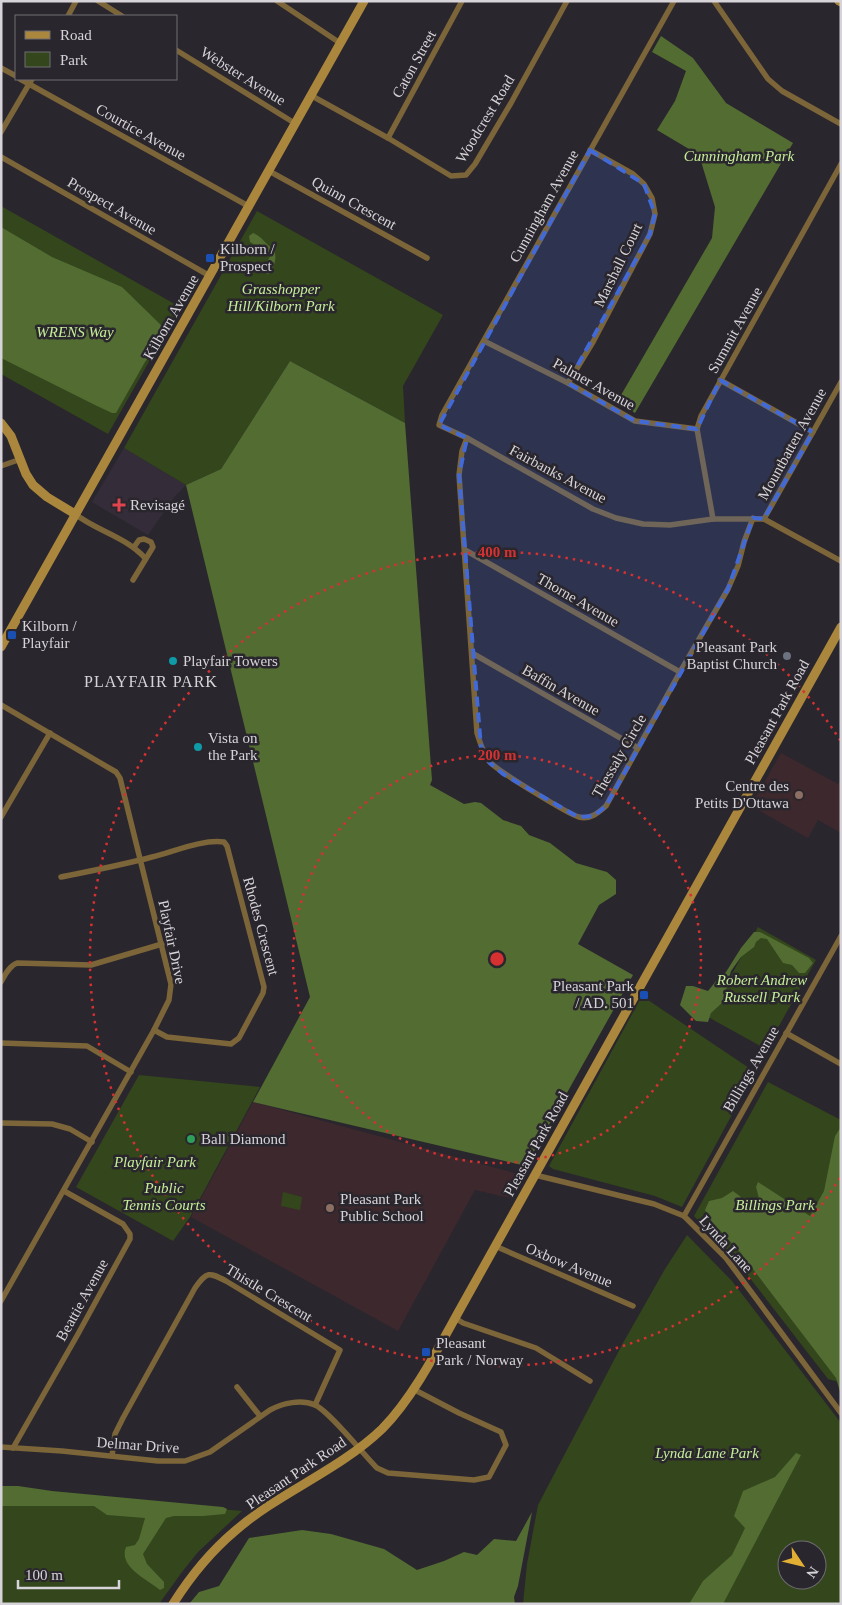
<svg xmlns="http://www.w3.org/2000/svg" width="842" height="1605" viewBox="0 0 842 1605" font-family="Georgia,serif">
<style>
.built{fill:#342d39}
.education{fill:#3d292d}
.green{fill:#33461c;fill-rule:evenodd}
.forest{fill:#526c32}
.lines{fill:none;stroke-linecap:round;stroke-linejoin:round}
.street{stroke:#7b6539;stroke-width:5.5}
.secondary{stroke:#aa873d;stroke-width:9}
.marked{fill:#4269d8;fill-opacity:0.2;stroke:#4269d8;stroke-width:4;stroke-dasharray:10 6;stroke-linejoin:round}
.ring{fill:none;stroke:#d63131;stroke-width:2.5;stroke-dasharray:2.5 5}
.transit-dot{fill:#1a4fb4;stroke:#2a262d;stroke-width:2}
.health-dot{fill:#e0444e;stroke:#2a262d;stroke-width:2}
.worship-dot{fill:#6b7280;stroke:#2a262d;stroke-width:2}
.culture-dot{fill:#0f9aa8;stroke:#2a262d;stroke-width:2}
.education-dot{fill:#8d6e63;stroke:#2a262d;stroke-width:2}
.leisure-dot{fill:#2e9e5b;stroke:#2a262d;stroke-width:2}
.labels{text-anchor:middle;stroke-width:5;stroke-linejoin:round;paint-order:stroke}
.street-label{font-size:15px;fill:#d7d4d9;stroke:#2a262d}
.park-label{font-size:15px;font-style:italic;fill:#c5ee98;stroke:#2a262d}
.poi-label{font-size:15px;fill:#d7d4d9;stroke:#2a262d;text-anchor:start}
.neighbourhood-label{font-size:16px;letter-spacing:1px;fill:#d7d4d9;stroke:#2a262d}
.centre{fill:#d63131;stroke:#2a262d;stroke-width:2.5}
.ring-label{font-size:15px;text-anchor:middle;font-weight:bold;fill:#d63131;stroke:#2a262d;stroke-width:5;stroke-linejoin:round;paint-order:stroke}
</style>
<rect width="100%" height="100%" fill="#2a262d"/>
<!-- built -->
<path class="built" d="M124,448L186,485L175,496L148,535L92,502Z"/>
<!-- education -->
<g class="education">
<path d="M781,753L838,784L841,780V833L818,820L808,838L751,806Z"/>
<path d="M253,1102L522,1175L510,1198L475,1190L398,1331L191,1217Z"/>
</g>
<!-- green -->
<g class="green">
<path d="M1,206L180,307L108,434L1,374Z"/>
<path d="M257,211L443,315L403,386L405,423L290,361L221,469L186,485L124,448Z"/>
<path d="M758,927L816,960L766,1049L708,1017Z"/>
<path d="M642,996L755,1072L682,1207L655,1196L553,1169L549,1166Z"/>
<path d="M139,1075L260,1087L190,1217L173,1241L76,1187Z"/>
<path d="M768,1082L841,1120V1379L839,1382L828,1379L732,1255L694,1216Z"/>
<path d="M283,1192L302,1197L300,1210L281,1206Z"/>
<path d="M687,1235L732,1281L841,1423V1604H523L527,1564L538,1505L623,1343L665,1269ZM787,1550H817V1580H787Z"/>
<path d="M1,1489L242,1511L198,1552L182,1572L159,1604H1Z"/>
</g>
<!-- forest -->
<g class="forest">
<path d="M661,36L693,58L726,103L793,143L635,413L617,402L712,238L715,207L699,155L657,130L675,101L686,71L652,52Z"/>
<path d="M1,227L52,257L122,287L165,329L166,334L145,362L116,413H112L97,406L1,358Z"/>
<path d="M253,233C264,237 265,245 274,249C277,257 275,267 269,274L264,273L262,270L271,255L250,242L249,236Z"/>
<path d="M290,361L405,423L432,780L430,785L464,804L475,802L481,803L503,820L521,826L529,835L550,843L576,863L607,872L616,880V894L599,905L578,944L633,975L526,1166L253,1102L310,997L186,485L221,469Z"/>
<path d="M754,932H760L809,958L813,963L805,973H799L792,965L783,963L767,939L761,938L756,942L754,947L741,957L731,971L723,1002L711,1013L708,1022L696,1021L680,1005L686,986H693L708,991L716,981L726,972L741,948Z"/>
<path d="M841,1127V1395L836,1378L740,1252L711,1221L705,1210L709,1201L722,1198L733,1191L741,1197L740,1205L749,1211L760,1202L756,1187L758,1182L810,1216L824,1191L835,1136Z"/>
<path d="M796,1453L801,1455L723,1604H689L703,1581L732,1555L745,1528L734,1516L743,1491L775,1477Z"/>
<path d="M1,1486H18L52,1491L223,1507L227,1509L225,1514L203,1516H174L166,1518L143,1554L147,1564L164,1582V1588L160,1590C147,1579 118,1567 126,1547L135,1545L139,1539L145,1518L107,1515L94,1506H1Z"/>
<path d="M532,1512L518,1586L514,1597L515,1604H189L199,1592L219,1586L249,1538L302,1530L331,1534L384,1549L417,1570L444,1561L464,1552L477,1555L494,1539L516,1541Z"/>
</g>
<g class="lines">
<!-- street -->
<g class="street">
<path d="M98,1L122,16"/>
<path d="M277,1L340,43"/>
<path d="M674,1L442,415L439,425L467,438L593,509L616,518L643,524L670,525L713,519H764L841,561"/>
<path d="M714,1L768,79L782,91L841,124"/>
<path d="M68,16L76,1"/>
<path d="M176,50L296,124"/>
<path d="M1,68L16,76"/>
<path d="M20,79L250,207"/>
<path d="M312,96L388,138L451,176L466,175L475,164L511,103L567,1"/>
<path d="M1,132L32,79"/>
<path d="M388,138L462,1"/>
<path d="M1,157L210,276"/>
<path d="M269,171L427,258"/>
<path d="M484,341L568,383L635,421L697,429"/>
<path d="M720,380L813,432"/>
<path d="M568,383L593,342L650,234L655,214L652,198L644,184L633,174L590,150"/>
<path d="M467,438L462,451L459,475L477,733C480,743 483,753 489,761C494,769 570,815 579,817C590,820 598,813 606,806L680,672L728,589L738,566L744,542L753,518"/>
<path d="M1,466L21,459"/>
<path d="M75,514C97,531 126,537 145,558"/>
<path d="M713,519L697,429L701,416L841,164"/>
<path d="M764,519L841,382"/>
<path d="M465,550L680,672"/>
<path d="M133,580L153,547L151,542L144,539L139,540L134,547"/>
<path d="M472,653L638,748"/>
<path d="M1,705L116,772L120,778L171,984L169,1000L154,1030L1,1301"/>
<path d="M1,817L50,733"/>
<path d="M61,877C91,871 122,865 152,857C173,852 202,839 224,842L227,846L264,987L263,993L239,1038L231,1044L167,1037L154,1030"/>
<path d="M1,982C5,975 9,966 17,963L91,965L162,944"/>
<path d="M786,1033L841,1064"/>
<path d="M1,1043L87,1046L131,1072"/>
<path d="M1,1123L52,1124L70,1129L92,1142"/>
<path d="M535,1175L654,1204L684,1216L726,1258L841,1413"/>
<path d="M684,1216L841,936"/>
<path d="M495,1246L633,1306"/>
<path d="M455,1318L463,1323L536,1348L590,1381"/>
<path d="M237,1387L260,1416"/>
<path d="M1,1447L62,1451L158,1461H185L210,1452L270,1410C283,1403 301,1399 315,1405C329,1411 364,1455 377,1468L388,1473L474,1480L489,1477L506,1445L501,1432L459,1413L413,1389"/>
<path d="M13,1448L78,1334L130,1239V1234L123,1224L64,1191"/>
<path d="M112,1456L115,1434L123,1418L195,1288C207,1271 209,1272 226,1281L340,1350L315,1405"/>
</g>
<!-- secondary -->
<g class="secondary">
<path d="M839,1L841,2"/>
<path d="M1,423L11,436L26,474L33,485L47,497L75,514"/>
<path d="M1,647L364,1"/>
<path d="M173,1604C190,1577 210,1552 235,1531C280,1492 338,1471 382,1429C412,1399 438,1349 459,1311L841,627"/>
</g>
</g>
<!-- marked area -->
<path class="marked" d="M590,150L644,184L655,214L650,234L568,383L635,421L697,429L720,380L813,432L764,519L753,518L728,589L606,806L594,816L578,817L503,774L490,763L481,748L459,475L467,438L439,425Z"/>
<!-- distance rings -->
<g class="ring">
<circle cx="497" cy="959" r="204"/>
<path d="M840 1178A407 407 0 1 1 840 740"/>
</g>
<!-- markers -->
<g class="transit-dot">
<rect x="205" y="253" width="10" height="10" rx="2.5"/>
<rect x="7" y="630" width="10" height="10" rx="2.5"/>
<rect x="639" y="990" width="10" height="10" rx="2.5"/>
<rect x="421" y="1347" width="10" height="10" rx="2.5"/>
</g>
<path class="health-dot" d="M116.5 497.5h5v5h5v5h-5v5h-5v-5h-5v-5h5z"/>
<circle class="worship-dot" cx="787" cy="656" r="5"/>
<g class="culture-dot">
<circle cx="173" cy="661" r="5"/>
<circle cx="198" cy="747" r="5"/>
</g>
<g class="education-dot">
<circle cx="799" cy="795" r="5"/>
<circle cx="330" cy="1208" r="5"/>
</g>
<circle class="leisure-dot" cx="191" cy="1139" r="5"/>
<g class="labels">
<!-- street labels -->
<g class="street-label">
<text transform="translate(414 64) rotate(-61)" y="5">Caton Street</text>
<text transform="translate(243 76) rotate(32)" y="5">Webster Avenue</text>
<text transform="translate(485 119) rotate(-59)" y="5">Woodcrest Road</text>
<text transform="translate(141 132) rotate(29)" y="5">Courtice Avenue</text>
<text transform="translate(354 203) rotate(29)" y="5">Quinn Crescent</text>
<text transform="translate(112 206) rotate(30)" y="5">Prospect Avenue</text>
<text transform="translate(544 206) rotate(-61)" y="5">Cunningham Avenue</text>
<text transform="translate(618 265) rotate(-64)" y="5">Marshall Court</text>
<text transform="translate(171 317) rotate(-60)" y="5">Kilborn Avenue</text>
<text transform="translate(735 330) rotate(-61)" y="5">Summit Avenue</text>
<text transform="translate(594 384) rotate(29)" y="5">Palmer Avenue</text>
<text transform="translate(792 444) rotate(-61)" y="5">Mountbatten Avenue</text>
<text transform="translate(558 474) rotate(28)" y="5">Fairbanks Avenue</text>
<text transform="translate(578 600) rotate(30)" y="5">Thorne Avenue</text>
<text transform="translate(561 690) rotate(30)" y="5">Baffin Avenue</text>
<text transform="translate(777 712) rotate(-61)" y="5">Pleasant Park Road</text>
<text transform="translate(619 756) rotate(-60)" y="5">Thessaly Circle</text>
<text transform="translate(261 926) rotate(75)" y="5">Rhodes Crescent</text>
<text transform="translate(172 942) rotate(78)" y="5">Playfair Drive</text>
<text transform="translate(751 1069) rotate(-60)" y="5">Billings Avenue</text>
<text transform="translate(536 1144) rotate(-61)" y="5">Pleasant Park Road</text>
<text transform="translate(726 1244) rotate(48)" y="5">Lynda Lane</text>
<text transform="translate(569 1265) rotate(23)" y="5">Oxbow Avenue</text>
<text transform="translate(269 1293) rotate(31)" y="5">Thistle Crescent</text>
<text transform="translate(82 1300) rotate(-61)" y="5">Beattie Avenue</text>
<text transform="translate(138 1445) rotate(4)" y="5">Delmar Drive</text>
<text transform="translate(296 1473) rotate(-34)" y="5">Pleasant Park Road</text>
</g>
<!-- park labels -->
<g class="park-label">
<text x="739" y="161">Cunningham Park</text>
<text x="281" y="294">Grasshopper<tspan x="281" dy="17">Hill/Kilborn Park</tspan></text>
<text x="75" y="337">WRENS Way</text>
<text x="762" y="985">Robert Andrew<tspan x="762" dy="17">Russell Park</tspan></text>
<text x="155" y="1167">Playfair Park</text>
<text x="164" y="1193">Public<tspan x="164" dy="17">Tennis Courts</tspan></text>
<text x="775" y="1210">Billings Park</text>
<text x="707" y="1458">Lynda Lane Park</text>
</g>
<!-- poi labels -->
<g class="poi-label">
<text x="220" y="254">Kilborn /<tspan x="220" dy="17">Prospect</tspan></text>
<text x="130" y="510">Revisagé</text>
<text x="22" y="631">Kilborn /<tspan x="22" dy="17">Playfair</tspan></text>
<text x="777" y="652" text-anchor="end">Pleasant Park<tspan x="777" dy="17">Baptist Church</tspan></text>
<text x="183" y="666">Playfair Towers</text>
<text x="208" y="743">Vista on<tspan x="208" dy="17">the Park</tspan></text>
<text x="789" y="791" text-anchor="end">Centre des<tspan x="789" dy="17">Petits D'Ottawa</tspan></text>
<text x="634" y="991" text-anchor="end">Pleasant Park<tspan x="634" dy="17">/ AD. 501</tspan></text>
<text x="201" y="1144">Ball Diamond</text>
<text x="340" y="1204">Pleasant Park<tspan x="340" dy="17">Public School</tspan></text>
<text x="436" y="1348">Pleasant<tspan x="436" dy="17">Park / Norway</tspan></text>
</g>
<!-- neighbourhood labels -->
<g class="neighbourhood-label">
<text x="151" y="687">PLAYFAIR PARK</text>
</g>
</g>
<circle cx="497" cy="959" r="8" class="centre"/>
<g class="ring-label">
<text x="497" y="557">400 m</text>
<text x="497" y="760">200 m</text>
</g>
<!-- border -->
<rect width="842" height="1605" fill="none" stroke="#d7d4d9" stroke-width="5"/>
<!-- legend -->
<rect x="15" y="15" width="162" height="65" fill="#2a262d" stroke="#6f6c72"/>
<rect x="25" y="31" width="25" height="8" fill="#aa873d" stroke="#6f6c72"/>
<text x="60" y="40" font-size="15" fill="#d7d4d9">Road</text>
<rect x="25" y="52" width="25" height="15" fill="#33461c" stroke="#6f6c72"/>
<text x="60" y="65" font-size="15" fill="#d7d4d9">Park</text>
<!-- north arrow -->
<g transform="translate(802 1565) rotate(125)"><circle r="24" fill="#2a262d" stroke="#6f6c72"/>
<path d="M0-4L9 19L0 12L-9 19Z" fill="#e1af34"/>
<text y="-8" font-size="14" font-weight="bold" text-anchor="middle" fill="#d7d4d9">N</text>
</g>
<!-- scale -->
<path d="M18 1580v8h101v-8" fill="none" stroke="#d7d4d9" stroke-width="2.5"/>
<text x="25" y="1580" font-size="15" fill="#d7d4d9" stroke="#2a262d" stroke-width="4" paint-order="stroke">100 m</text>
</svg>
